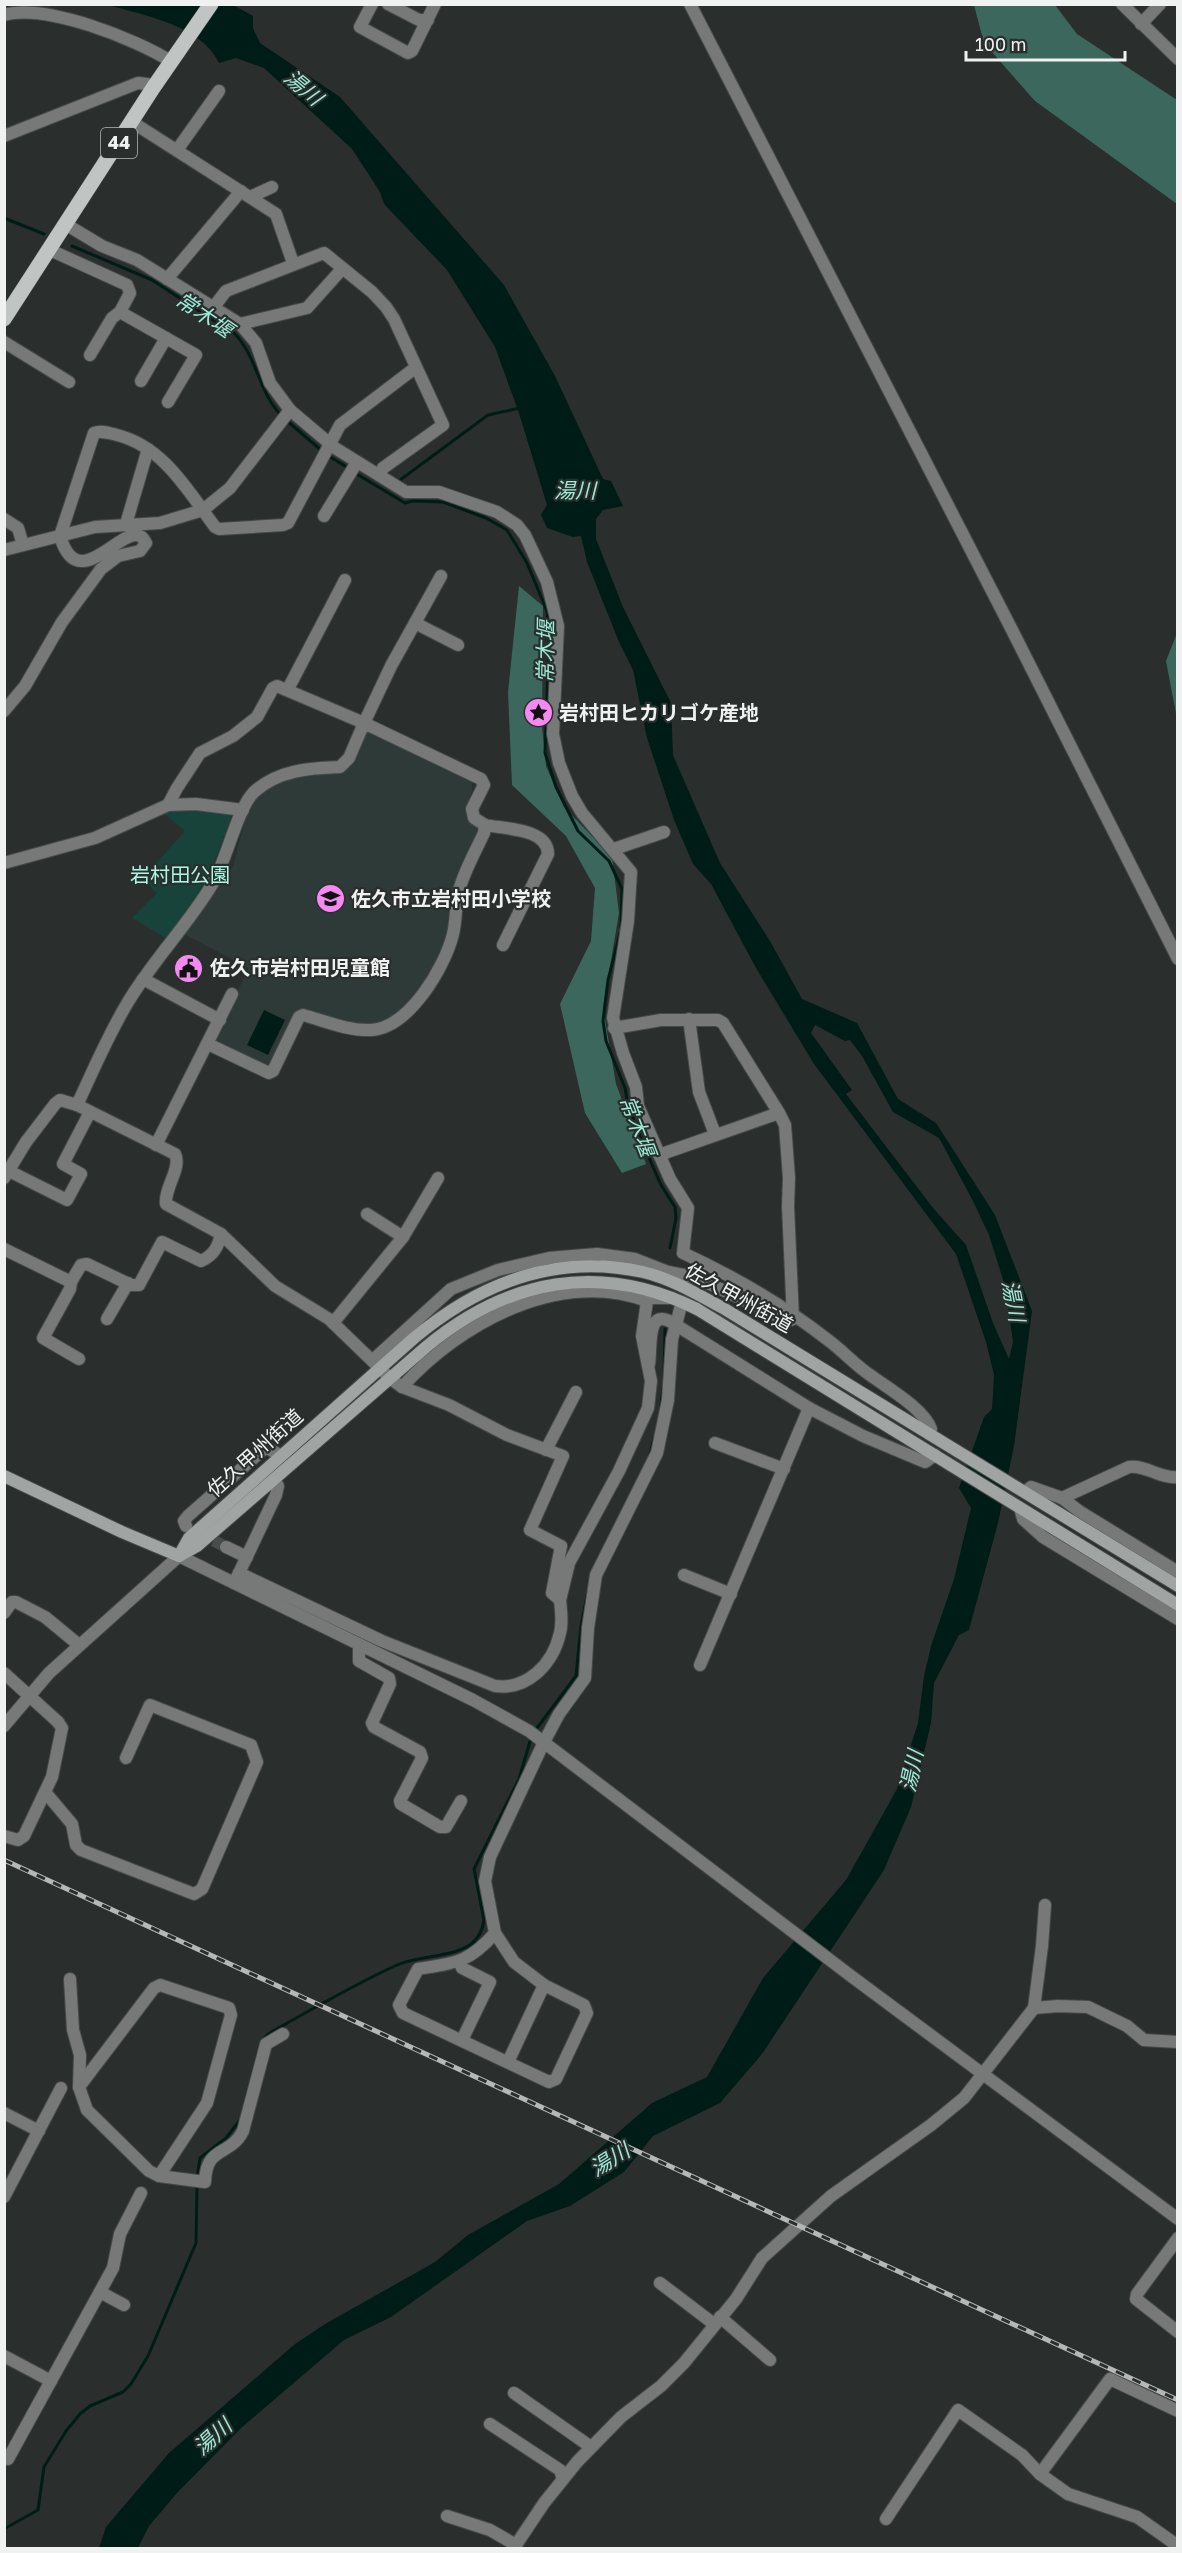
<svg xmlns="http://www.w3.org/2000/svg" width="1182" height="2553" viewBox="0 0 1182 2553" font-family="'Golos Text','Noto Sans JP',sans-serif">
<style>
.built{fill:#2e3a37}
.green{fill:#17433a}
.forest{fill:#3c675d}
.water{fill:#001c16;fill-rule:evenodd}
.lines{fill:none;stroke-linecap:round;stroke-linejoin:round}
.stream{stroke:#001c16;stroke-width:3}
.minor-tunnel{stroke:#484c4a;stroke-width:12;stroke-dasharray:12 6;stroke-linecap:butt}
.minor-casing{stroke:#464a48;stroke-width:14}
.tertiary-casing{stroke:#464a48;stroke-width:14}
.secondary-casing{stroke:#464a48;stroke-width:14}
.primary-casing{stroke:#464a48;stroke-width:16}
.minor{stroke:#777979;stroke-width:12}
.tertiary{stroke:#777979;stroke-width:12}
.secondary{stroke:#a0a4a3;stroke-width:12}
.primary{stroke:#c0c5c4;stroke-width:15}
.rail-casing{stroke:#b5b8b7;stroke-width:5}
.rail{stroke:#2a2f2d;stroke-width:3;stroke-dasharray:9;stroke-linecap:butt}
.labels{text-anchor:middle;stroke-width:4.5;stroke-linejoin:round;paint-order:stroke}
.shield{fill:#2a2f2d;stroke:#b4b8b6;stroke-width:1.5}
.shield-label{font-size:18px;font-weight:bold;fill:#eff2f1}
.poi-label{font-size:20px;font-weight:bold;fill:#eff2f1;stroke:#2a2f2d;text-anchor:start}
.park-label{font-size:20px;fill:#a9f7e4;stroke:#2a2f2d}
.street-label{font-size:20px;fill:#eff2f1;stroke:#2a2f2d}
.water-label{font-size:21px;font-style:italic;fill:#9cead7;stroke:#2a2f2d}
</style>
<rect width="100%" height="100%" fill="#2a2f2d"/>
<!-- built -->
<path class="built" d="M365,728L472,779V790L466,812L467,818L477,829V834L457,874L445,940L439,957L415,1000L400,1014L375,1027L351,1025L299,1010L271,1067L268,1068L212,1041L249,968L182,933L233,866L246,817L258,796L269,787L300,772L337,771Z"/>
<!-- green -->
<path class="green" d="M185,808L230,814L231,818L208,878L167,938L164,937L132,918L157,893L142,879L185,831L161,811Z"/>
<!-- forest -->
<g class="forest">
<path d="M974,5H1055L1077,34L1177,100V204L1035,101L984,43Z"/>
<path d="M519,586L543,606L542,727L546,766L564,807L612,857L619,913L603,1008L616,1084L646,1164L622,1173L585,1113L560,1004L591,941L595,888L566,836L512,785L508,692Z"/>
<path d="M1177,633V719L1166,661Z"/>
</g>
<!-- water -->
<g class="water">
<path d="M108,5H233L253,16V28L260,43L340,97L504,285L555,376L603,479L611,481L623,506L603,510L596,519V539L623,607L671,703L673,755L720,863L770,941L802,999L857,1023L898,1099L936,1123L995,1215L1032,1311L1014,1446L998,1523L969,1630L959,1635L934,1683L931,1723L911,1807L884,1870L762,2054L720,2103L653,2136L624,2172L570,2206L527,2221L391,2317L344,2340L240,2429L177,2493L149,2526L138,2548H99L106,2527L169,2453L295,2344L325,2324L435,2262L468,2235L559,2184L652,2103L707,2077L763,1978L846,1880L897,1789L918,1723L924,1676L931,1646L954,1579L971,1508L959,1488L984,1417L992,1409L994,1375L986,1342L956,1254L814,1064L756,968L711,884L693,864L674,820L647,738L633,670L619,642L587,562L581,536L573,537L547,528L541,515L547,505L519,413L495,347L447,270L384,204L380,192L352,149L264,68L236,58L219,63C201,25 146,16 108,5ZM815,1025L845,1041L850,1040L862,1056L893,1112L939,1138L973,1201L989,1235L1005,1286L1013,1342L1009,1359L993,1323L966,1245L933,1208L846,1094L852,1090L811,1033Z"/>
<path d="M264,1010L285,1020L268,1055L247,1045Z"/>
</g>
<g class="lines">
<!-- stream -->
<g class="stream">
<path d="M4,218L44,234"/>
<path d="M72,246L152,280L235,334C257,357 259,393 281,415"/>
<path d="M286,420L322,451"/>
<path d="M327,455L350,469"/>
<path d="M355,473L405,503L413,501L443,502L486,518L507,530L527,563L547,611L549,640L545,753L556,787L578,831L609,861L622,889L621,927"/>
<path d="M396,483L488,415L520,408"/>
<path d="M620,933L608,980L603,1021L606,1041L625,1088L628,1106L646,1151L661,1185L675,1207L676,1218L670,1248"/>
<path d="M664,1379L665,1329"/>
<path d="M661,1405L663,1388"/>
<path d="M650,1455L654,1438"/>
<path d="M534,1732L576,1676L581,1626L588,1591"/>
<path d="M264,2039L268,2034C310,2010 353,1985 397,1965C420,1955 447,1958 468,1946C477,1941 483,1930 484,1920L474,1869L519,1779L531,1738"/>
<path d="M245,2102L260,2045"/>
<path d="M197,2179L200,2158L226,2138L240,2120"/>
<path d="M4,2529L38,2510L44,2467L66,2431L80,2414L90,2406L123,2392L131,2384L148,2356L196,2243L197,2185"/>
</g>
<!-- minor-tunnel -->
<path class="minor-tunnel" d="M198,1532L226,1547"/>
<defs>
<g id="minor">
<path d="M372,4L360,27L408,53L412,51L435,4"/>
<path d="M388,4L419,20H428"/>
<path d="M690,4L1011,628L1178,959"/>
<path d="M1122,4L1178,59"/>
<path d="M4,15C45,3 136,39 172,62"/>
<path d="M1141,24L1160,4"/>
<path d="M132,122L276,214L293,263"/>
<path d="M4,136L138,83L147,84L153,88"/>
<path d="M177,150L219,91"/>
<path d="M250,197L272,187"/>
<path d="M67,225L102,246L137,260L240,324L256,343L270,383L290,410L335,448L406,492H439L497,512L517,525L525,535L547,582L558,626L553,734L559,763L572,796L582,813L631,872L628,921L613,1018L623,1053L636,1087L638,1106L670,1179L688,1208L683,1253C735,1277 783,1305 828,1340C843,1351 855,1365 870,1375C888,1388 924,1409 931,1429L929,1434"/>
<path d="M50,250L127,285L130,293L120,312L196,355L168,402"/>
<path d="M167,279L241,191"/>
<path d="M213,308L226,291L324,253L372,292L386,307L394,319L443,425L383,468L379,475"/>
<path d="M240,324L307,308L342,269"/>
<path d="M4,342L69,382"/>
<path d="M90,355L112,318L120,312"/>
<path d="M141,381L166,338"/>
<path d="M324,516L357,462"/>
<path d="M4,519L18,528L23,545"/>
<path d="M126,524L148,449"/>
<path d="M4,550L95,527L160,523L203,510L230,488L290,410"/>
<path d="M415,623L458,645"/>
<path d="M288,689L345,580"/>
<path d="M4,711L25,686L62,622L101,569L118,556L140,551L146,543C130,508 80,604 60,536L94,433C101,430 109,433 117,435C164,447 188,491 215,527L219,529L283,525L288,523L340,425L415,368"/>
<path d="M168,805L177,788L200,753L233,736L257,717L273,688L277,686L364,723L391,666L441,576"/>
<path d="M485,825C504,829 548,828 548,854L503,945"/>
<path d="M614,849L664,832"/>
<path d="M143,979L220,1020"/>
<path d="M689,1019L699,1092L715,1134"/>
<path d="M77,1105L175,1154C182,1168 164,1188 166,1204L221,1234L275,1286L329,1319L391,1379L402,1387L449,1405L507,1435L563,1456L530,1530L561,1546L552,1593L560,1600C561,1611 563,1622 560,1633C553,1664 528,1690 495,1686L382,1641L239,1573L234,1583"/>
<path d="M156,1145L232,994"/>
<path d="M659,1155L779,1113"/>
<path d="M9,1171L67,1200L81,1174L63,1164L90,1112"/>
<path d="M4,1178L26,1142L55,1104L60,1100L77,1105C93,1071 108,1035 128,1002C153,960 188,925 213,883C227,859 237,809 254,792C278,770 310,768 340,767L349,758L364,723L481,779L484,785L472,809L474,818L485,825L484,833C476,850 467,866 461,884C455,899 457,918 453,934C445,967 409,1028 371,1030C348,1031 325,1021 303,1015L299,1017L273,1071L269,1073L208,1044"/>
<path d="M367,1214L403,1237"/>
<path d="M4,1249L71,1282L81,1265L87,1264L131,1285H139L162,1242L201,1261C214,1255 218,1247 221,1234"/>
<path d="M71,1282L70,1289L43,1338L79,1359"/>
<path d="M680,1309L676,1325L809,1408"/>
<path d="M107,1319L128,1283"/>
<path d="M333,1323L403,1237L438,1178"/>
<path d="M373,1360L451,1289L498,1270L549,1258L597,1254L635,1259L668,1272L689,1276L712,1285L788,1321L793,1319L788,1206L789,1178L785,1125L779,1113L723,1023L718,1020H661L614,1028"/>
<path d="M402,1387C461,1322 559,1269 647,1301"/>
<path d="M715,1443L784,1469"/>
<path d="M546,1450L576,1392"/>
<path d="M1025,1492L1031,1487L1062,1498L1129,1467C1147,1465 1160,1479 1178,1477"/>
<path d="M1062,1498L1079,1511L1178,1572"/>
<path d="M1020,1508L1023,1519L1043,1537L1178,1619"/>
<path d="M186,1526L184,1521L188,1516L266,1447L281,1456"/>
<path d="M226,1547L247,1557"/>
<path d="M239,1573L276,1495L278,1486L274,1480"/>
<path d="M684,1575L731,1594"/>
<path d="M560,1600L569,1563L619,1471L648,1408L651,1381L642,1336L647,1301L650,1298H672"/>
<path d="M4,1613L12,1602H16L45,1617L79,1645"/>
<path d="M359,1644V1661L389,1678L390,1684L372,1723L374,1727L420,1752L422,1758L400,1801L401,1804L440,1827H446L461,1801"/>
<path d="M700,1665L809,1408L863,1436L925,1462L935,1455"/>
<path d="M45,1792L72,1824L76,1845L81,1850L194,1894L202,1889L257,1762L251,1745L150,1705L126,1758"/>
<path d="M4,1836L18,1840L24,1836L52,1777L62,1728L58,1722"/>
<path d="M495,1933C469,1963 455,1963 418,1969L399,2005L403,2013L549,2082L556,2079L587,2013L584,2005L544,1985L514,1962L495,1933L485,1881L490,1857L544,1742L559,1714L585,1678L588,1628L596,1575L657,1453L668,1400L672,1339L676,1325C645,1303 652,1347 649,1364"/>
<path d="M459,1961L462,1968L490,1982L462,2040"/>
<path d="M70,1979L73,2030L80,2055L79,2087"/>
<path d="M160,1985L229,2008L231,2015L207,2103L159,2176L149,2171L87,2110L79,2087L154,1988Z"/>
<path d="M1034,2008L1058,2006L1088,2007L1127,2026L1144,2040L1178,2042"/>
<path d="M508,2062L544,1985"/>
<path d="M4,2113L39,2131"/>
<path d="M159,2176L205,2182C206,2145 230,2157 243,2131L266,2044L283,2034"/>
<path d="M4,2197L61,2088"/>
<path d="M1178,2238L1137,2294L1136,2299L1178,2332"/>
<path d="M660,2283L714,2324"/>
<path d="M100,2292L124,2305"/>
<path d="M720,2317L770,2360"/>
<path d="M4,2356L51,2381"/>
<path d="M514,2393L591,2447"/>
<path d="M1178,2411L1110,2379L1040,2474L1068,2494L1137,2517L1178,2546"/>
<path d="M490,2424L560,2470L563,2479"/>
<path d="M8,2459L113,2268L120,2234L141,2193"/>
<path d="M447,2516L490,2530L516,2545"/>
<path d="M886,2519L958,2410L1022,2455L1040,2474"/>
<path d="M514,2548L544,2503L577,2462L621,2417L661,2386L684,2363L736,2299L762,2258L831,2196L931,2125L964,2098L1034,2008L1042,1946L1045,1905"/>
</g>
<g id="tertiary">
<path d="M4,863L95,838L168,805L196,804L243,810"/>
<path d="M4,1673L58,1722"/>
<path d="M4,1726L49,1673L179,1556L473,1700L529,1731L851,1976L1178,2219"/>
</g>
<g id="secondary">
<path d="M4,1476L122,1532L179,1556L197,1546L426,1347C508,1279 600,1261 697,1309L1178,1605"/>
<path d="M179,1556L189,1538L414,1338C480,1283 557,1253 643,1272C672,1279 697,1294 723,1308L1178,1586"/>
</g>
<path id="primary" d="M4,319L153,88L211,4"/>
</defs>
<!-- minor casing -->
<use href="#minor" class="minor-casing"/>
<!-- tertiary casing -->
<use href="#tertiary" class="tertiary-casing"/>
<!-- secondary casing -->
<use href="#secondary" class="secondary-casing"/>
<!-- primary casing -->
<use href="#primary" class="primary-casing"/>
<!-- minor -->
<use href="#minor" class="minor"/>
<!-- tertiary -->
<use href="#tertiary" class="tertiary"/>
<!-- secondary -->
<use href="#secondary" class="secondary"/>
<!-- primary -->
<use href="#primary" class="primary"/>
<defs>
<path id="rail" d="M4,1860L1178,2400"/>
</defs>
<!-- rail casing -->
<use href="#rail" class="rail-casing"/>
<!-- rail -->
<use href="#rail" class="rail"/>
</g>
<!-- icons -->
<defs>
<symbol id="sight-disc" viewBox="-11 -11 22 22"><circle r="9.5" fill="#f389f1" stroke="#2a2f2d"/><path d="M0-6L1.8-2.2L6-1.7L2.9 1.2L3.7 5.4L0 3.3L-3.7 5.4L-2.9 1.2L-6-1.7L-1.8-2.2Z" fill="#111"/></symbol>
<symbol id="school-disc" viewBox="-11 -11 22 22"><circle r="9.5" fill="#f389f1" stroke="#2a2f2d"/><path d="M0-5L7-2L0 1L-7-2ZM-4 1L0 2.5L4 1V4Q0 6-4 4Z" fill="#111"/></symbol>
<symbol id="civic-disc" viewBox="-11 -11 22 22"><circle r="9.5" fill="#f389f1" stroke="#2a2f2d"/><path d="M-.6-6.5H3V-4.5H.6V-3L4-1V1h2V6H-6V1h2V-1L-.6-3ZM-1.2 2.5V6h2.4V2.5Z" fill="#111"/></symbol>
</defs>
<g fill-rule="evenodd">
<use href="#sight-disc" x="522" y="696" width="33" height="33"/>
<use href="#school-disc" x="314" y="882" width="33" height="33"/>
<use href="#civic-disc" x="172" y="952" width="33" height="33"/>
</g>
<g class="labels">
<!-- shield labels -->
<rect class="shield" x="101" y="128" width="36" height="30" rx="4.5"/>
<g class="shield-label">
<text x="119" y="149">44</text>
</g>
<!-- poi labels -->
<g class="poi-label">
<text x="559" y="720">岩村田ヒカリゴケ産地</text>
<text x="351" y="906">佐久市立岩村田小学校</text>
<text x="210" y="975">佐久市岩村田児童館</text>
</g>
<!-- park labels -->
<g class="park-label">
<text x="180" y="882">岩村田公園</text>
</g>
<!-- street labels -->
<g class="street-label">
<text transform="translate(739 1298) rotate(29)" y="7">佐久甲州街道</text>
<text transform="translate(255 1453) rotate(-42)" y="7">佐久甲州街道</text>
</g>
<!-- water labels -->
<g class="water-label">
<text transform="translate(303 88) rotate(40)" y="7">湯川</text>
<text transform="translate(204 315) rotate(34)" y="7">常木堰</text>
<text x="575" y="498">湯川</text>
<text transform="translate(546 652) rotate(-89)" y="7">常木堰</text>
<text transform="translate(637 1126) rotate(69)" y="7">常木堰</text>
<text transform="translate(1013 1301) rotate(79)" y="7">湯川</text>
<text transform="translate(912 1771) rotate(-78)" y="7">湯川</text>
<text transform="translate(610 2160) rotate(-32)" y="7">湯川</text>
<text transform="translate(213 2437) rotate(-42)" y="7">湯川</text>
</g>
</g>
<!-- border -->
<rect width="1182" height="2553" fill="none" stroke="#eff2f1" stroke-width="12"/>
<!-- scale -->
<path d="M966 51v9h159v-9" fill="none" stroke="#eff2f1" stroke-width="3"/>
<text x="975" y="51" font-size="18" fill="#eff2f1" stroke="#2a2f2d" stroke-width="4.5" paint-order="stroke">100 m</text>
</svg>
